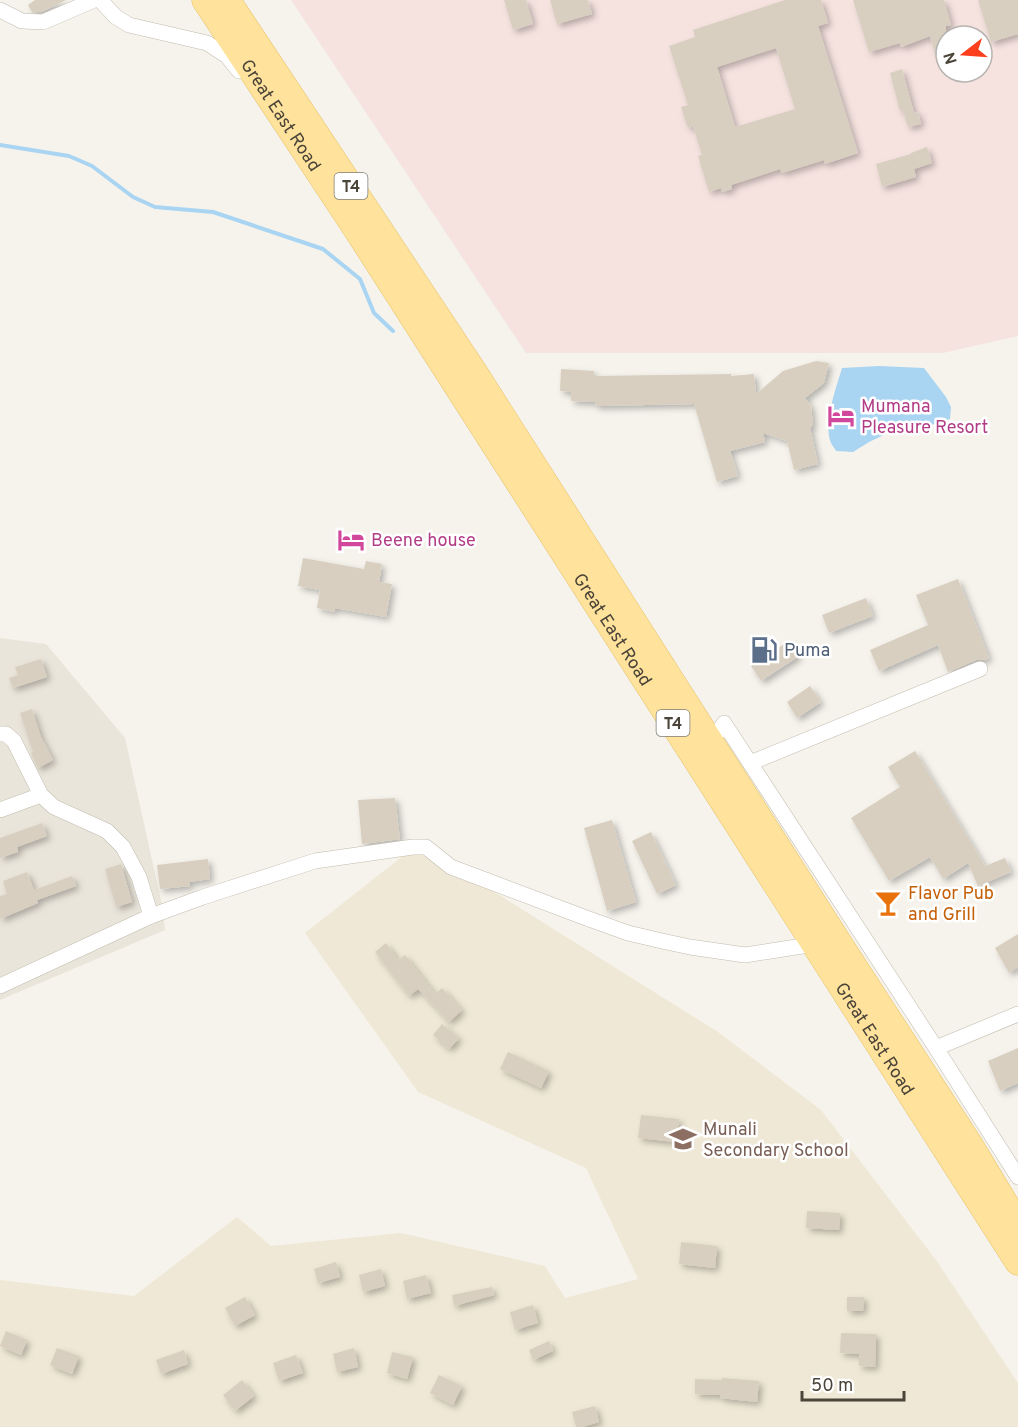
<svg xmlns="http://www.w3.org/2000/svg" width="1018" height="1427" viewBox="0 0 1018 1427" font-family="Overpass,sans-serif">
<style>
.residential{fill:#eae5da}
.education{fill:#efe8d6}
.medical{fill:#f6e3e0;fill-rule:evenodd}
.water{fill:#a9d4f2}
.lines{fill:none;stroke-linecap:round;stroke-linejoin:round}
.stream{stroke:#a9d4f2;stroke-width:4}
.building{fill:#d8cfc1;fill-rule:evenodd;filter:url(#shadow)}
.street-casing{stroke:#c2bbae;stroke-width:16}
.primary-casing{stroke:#e6c16a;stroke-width:27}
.street{stroke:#fff;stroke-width:15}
.primary{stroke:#ffe39c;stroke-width:26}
.labels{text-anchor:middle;stroke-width:5;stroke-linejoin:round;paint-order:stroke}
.shield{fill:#fff;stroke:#817c74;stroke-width:1.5}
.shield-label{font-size:16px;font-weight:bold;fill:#4b4439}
.street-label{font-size:18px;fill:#4b4439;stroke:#fff}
.hotel-label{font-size:18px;fill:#b23c85;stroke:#fff;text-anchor:start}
.service-label{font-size:18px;fill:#4e5e75;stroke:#fff;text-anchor:start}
.food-label{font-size:18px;fill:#c56008;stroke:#fff;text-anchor:start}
.education-label{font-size:18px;fill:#785e54;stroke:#fff;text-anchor:start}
</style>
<defs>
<filter id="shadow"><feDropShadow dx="3.5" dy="3.5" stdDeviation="3" flood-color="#0004"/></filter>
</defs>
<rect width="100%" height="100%" fill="#f6f3ec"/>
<!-- residential -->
<path class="residential" d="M0,638L46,644L125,738L162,905L165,930L0,1000Z"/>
<!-- education -->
<path class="education" d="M418,844L718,1032L821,1110L936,1260L1018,1383V1427H0V1280L134,1296L237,1217L271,1246L401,1233L545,1266L565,1298L638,1279L586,1168L418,1092L305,933Z"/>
<!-- medical -->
<path class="medical" d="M291,0H1018V336L943,353H526ZM946,36H982V72H946Z"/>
<!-- water -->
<path class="water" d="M879,366L924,368L946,397L951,407L950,419L931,425L886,434L869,442L853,452L836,451C835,448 832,446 831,443C823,423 836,388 842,368Z"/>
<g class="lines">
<!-- stream -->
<path class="stream" d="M0,145L69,156L92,166L133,197L155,207L213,212L323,249L360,279L374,313L393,331"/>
</g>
<!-- building -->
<g class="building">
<path d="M35,0H66L41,12H32L28,5Z"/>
<path d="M504,0H526L533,24L513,30Z"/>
<path d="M550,0H588L592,14L557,24Z"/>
<path d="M785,0H821L828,23L818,26L858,153L825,164L824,160L782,173L780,169L731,185L732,189L722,192L721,188L709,192L698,156L702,155L693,126L688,128L681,107L688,105L669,46L695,37L693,30ZM776,48L795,109L735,127L717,67Z"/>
<path d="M853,0H944L951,25L946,26V54L936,57L930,36L901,47L900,43L869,52Z"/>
<path d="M978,0H1018V34L991,42Z"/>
<path d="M902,69L914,113L918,112L921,124L908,127L903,110L900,111L890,73Z"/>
<path d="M927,147L932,163L914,169L916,177L882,187L876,164L911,154V153Z"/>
<path d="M816,361L829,363L824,383L805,398L811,406L813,425L810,428L818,464L794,470L787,441L763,433L765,442L730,451L738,476L717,482L694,404L596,406L595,402L571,401V392L560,391L561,369L594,371V376L731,374V376L754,374L756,394L783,371Z"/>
<path d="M303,558L364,569L366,561L382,564L379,582L392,584L386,617L335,608L334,612L317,608L320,590L298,586Z"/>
<path d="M958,579L989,658L984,660H976L948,672L938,645L879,671L870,650L928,625L916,595Z"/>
<path d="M866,598L873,616L829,633L822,615Z"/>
<path d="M789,641L799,656L761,681L751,666Z"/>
<path d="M41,659L47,677L13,688L9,678L18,675L15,667Z"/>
<path d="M810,686L821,702L797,718L787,702Z"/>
<path d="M32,709L41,737L53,760L38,768L31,753L33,752L20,713Z"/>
<path d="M915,751L985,866L1005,858L1011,872L978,886L968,863L943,879L930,857L889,881L851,818L900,787L888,767Z"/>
<path d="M395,798L400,839L362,844L358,800Z"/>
<path d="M612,820L636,902L607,911L584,828Z"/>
<path d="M42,823L47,836L17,847L18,852L0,858V838Z"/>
<path d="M651,832L676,885L657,894L632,841Z"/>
<path d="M208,859L210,879L189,882L190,886L160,889L157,865Z"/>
<path d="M121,864L132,902L116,907L105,869Z"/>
<path d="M27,872L34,890L72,876L76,886L37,900L38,903L0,919V896L7,894L3,881Z"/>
<path d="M1018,934V967L1009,973L995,948Z"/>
<path d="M386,943L398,960L405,955L435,994L442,988L462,1010L449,1022L418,989L409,996L375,952Z"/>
<path d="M442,1024L459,1038L449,1049L433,1035Z"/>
<path d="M1018,1048V1083L1000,1091L988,1061Z"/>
<path d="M508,1052L549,1071L541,1088L500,1069Z"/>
<path d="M641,1115L679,1119L676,1142L638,1138Z"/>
<path d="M807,1211L840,1213L839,1230L806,1228Z"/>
<path d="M681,1242L717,1246L715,1268L679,1264Z"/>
<path d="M336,1262L340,1277L318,1283L314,1269Z"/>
<path d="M381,1269L385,1286L363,1292L359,1275Z"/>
<path d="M426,1275L431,1293L407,1299L403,1281Z"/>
<path d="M492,1287L494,1295L454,1306L452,1295Z"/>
<path d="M245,1297L255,1315L235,1326L225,1308Z"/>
<path d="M847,1297H864L863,1311H847Z"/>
<path d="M533,1305L538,1323L515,1330L510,1312Z"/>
<path d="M6,1331L27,1340L21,1355L0,1346Z"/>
<path d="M841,1333L876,1334L875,1367L859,1366V1354L840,1353Z"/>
<path d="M549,1341L553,1351L533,1360L529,1350Z"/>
<path d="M57,1348L79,1356L72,1374L50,1365Z"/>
<path d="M354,1348L358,1367L337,1372L333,1354Z"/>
<path d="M184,1350L188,1364L161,1374L156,1360Z"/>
<path d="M392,1352L413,1357L407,1379L387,1373Z"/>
<path d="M296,1355L303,1373L279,1381L273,1363Z"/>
<path d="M439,1375L462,1386L453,1405L430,1393Z"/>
<path d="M722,1378L759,1381L757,1402L720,1398V1395L695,1394V1379L722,1380Z"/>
<path d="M242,1380L254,1396L235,1411L223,1395Z"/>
<path d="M595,1406L599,1422L582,1427H576L572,1412Z"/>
</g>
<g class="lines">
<defs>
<g id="street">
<path d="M100,0L116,17L129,25L207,43L227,56L239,71"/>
<path d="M0,10L22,21L43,22L94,0"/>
<path d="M0,734H6L14,741L41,795L54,807L107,831L123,847L139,877L151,916"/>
<path d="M711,743L724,723L936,1048L1018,1177"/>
<path d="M750,763L980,669"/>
<path d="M0,810L41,795"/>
<path d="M0,986L151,916L203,897L315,861L413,847H426L451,867L589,919L628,933L662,941L690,947L745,955L815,944"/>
<path d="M936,1048L1018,1014"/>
</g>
<g id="primary">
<path id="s1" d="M205,0L357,230L1018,1262"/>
<path d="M227,0L474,372L842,948L968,1142L1018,1225"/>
</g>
</defs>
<!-- street casing -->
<use href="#street" class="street-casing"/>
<!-- primary casing -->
<use href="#primary" class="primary-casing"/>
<!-- street -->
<use href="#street" class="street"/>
<!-- primary -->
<use href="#primary" class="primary"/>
</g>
<!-- icons -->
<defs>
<symbol id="hotel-bare" viewBox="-9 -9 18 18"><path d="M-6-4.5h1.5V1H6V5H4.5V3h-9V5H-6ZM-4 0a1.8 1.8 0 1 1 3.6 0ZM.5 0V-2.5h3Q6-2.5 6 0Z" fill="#d1479c" stroke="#fff" stroke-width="2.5" paint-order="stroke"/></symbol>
<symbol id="fuel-bare" viewBox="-9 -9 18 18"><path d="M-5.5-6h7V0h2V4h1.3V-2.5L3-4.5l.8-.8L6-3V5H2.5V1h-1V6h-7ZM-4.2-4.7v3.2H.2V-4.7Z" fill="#5c6f8a" stroke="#fff" stroke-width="2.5" paint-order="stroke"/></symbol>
<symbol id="bar-bare" viewBox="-9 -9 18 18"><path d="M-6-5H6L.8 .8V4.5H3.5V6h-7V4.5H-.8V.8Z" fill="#e8710a" stroke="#fff" stroke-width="2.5" paint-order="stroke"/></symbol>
<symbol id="school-bare" viewBox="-9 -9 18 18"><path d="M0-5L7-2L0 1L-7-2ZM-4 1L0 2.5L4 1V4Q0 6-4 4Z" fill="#8d6e63" stroke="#fff" stroke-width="2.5" paint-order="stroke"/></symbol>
</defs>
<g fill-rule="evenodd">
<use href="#hotel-bare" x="822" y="397" width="38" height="38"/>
<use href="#hotel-bare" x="332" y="521" width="38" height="38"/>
<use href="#fuel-bare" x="745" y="631" width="38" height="38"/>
<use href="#bar-bare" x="869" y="884" width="38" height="38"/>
<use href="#school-bare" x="664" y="1120" width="38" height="38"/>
</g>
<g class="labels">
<!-- shield labels -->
<g class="shield">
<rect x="334.5" y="173" width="33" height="26" rx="4.5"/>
<rect x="656.5" y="710" width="33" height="26" rx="4.5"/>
</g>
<g class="shield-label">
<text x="351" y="192">T4</text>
<text x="673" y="729">T4</text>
</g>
<!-- street labels -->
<g class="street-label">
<text dy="6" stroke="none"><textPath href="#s1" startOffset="138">Great East Road</textPath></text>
<text dy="6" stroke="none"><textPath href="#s1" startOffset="750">Great East Road</textPath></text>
<text dy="6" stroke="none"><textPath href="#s1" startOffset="1236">Great East Road</textPath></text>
</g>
<!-- hotel labels -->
<g class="hotel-label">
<text x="861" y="412">Mumana<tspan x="861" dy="21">Pleasure Resort</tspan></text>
<text x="371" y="546">Beene house</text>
</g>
<!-- service labels -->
<g class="service-label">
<text x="784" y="656">Puma</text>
</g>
<!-- food labels -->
<g class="food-label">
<text x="908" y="899">Flavor Pub<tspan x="908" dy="21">and Grill</tspan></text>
</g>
<!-- education labels -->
<g class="education-label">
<text x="703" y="1135">Munali<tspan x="703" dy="21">Secondary School</tspan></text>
</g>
</g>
<!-- north arrow -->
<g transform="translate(964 54) rotate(253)"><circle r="28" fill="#ffffff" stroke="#b7b4b0" stroke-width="1.5"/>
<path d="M0-4.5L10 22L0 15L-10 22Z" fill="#fc3f1d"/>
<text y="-9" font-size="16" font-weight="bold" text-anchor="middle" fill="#4b4439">N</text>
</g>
<!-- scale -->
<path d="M802 1391v9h102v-9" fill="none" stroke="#4b4439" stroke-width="3"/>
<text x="811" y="1391" font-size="18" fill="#4b4439" stroke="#ffffff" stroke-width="4.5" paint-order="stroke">50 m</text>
</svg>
